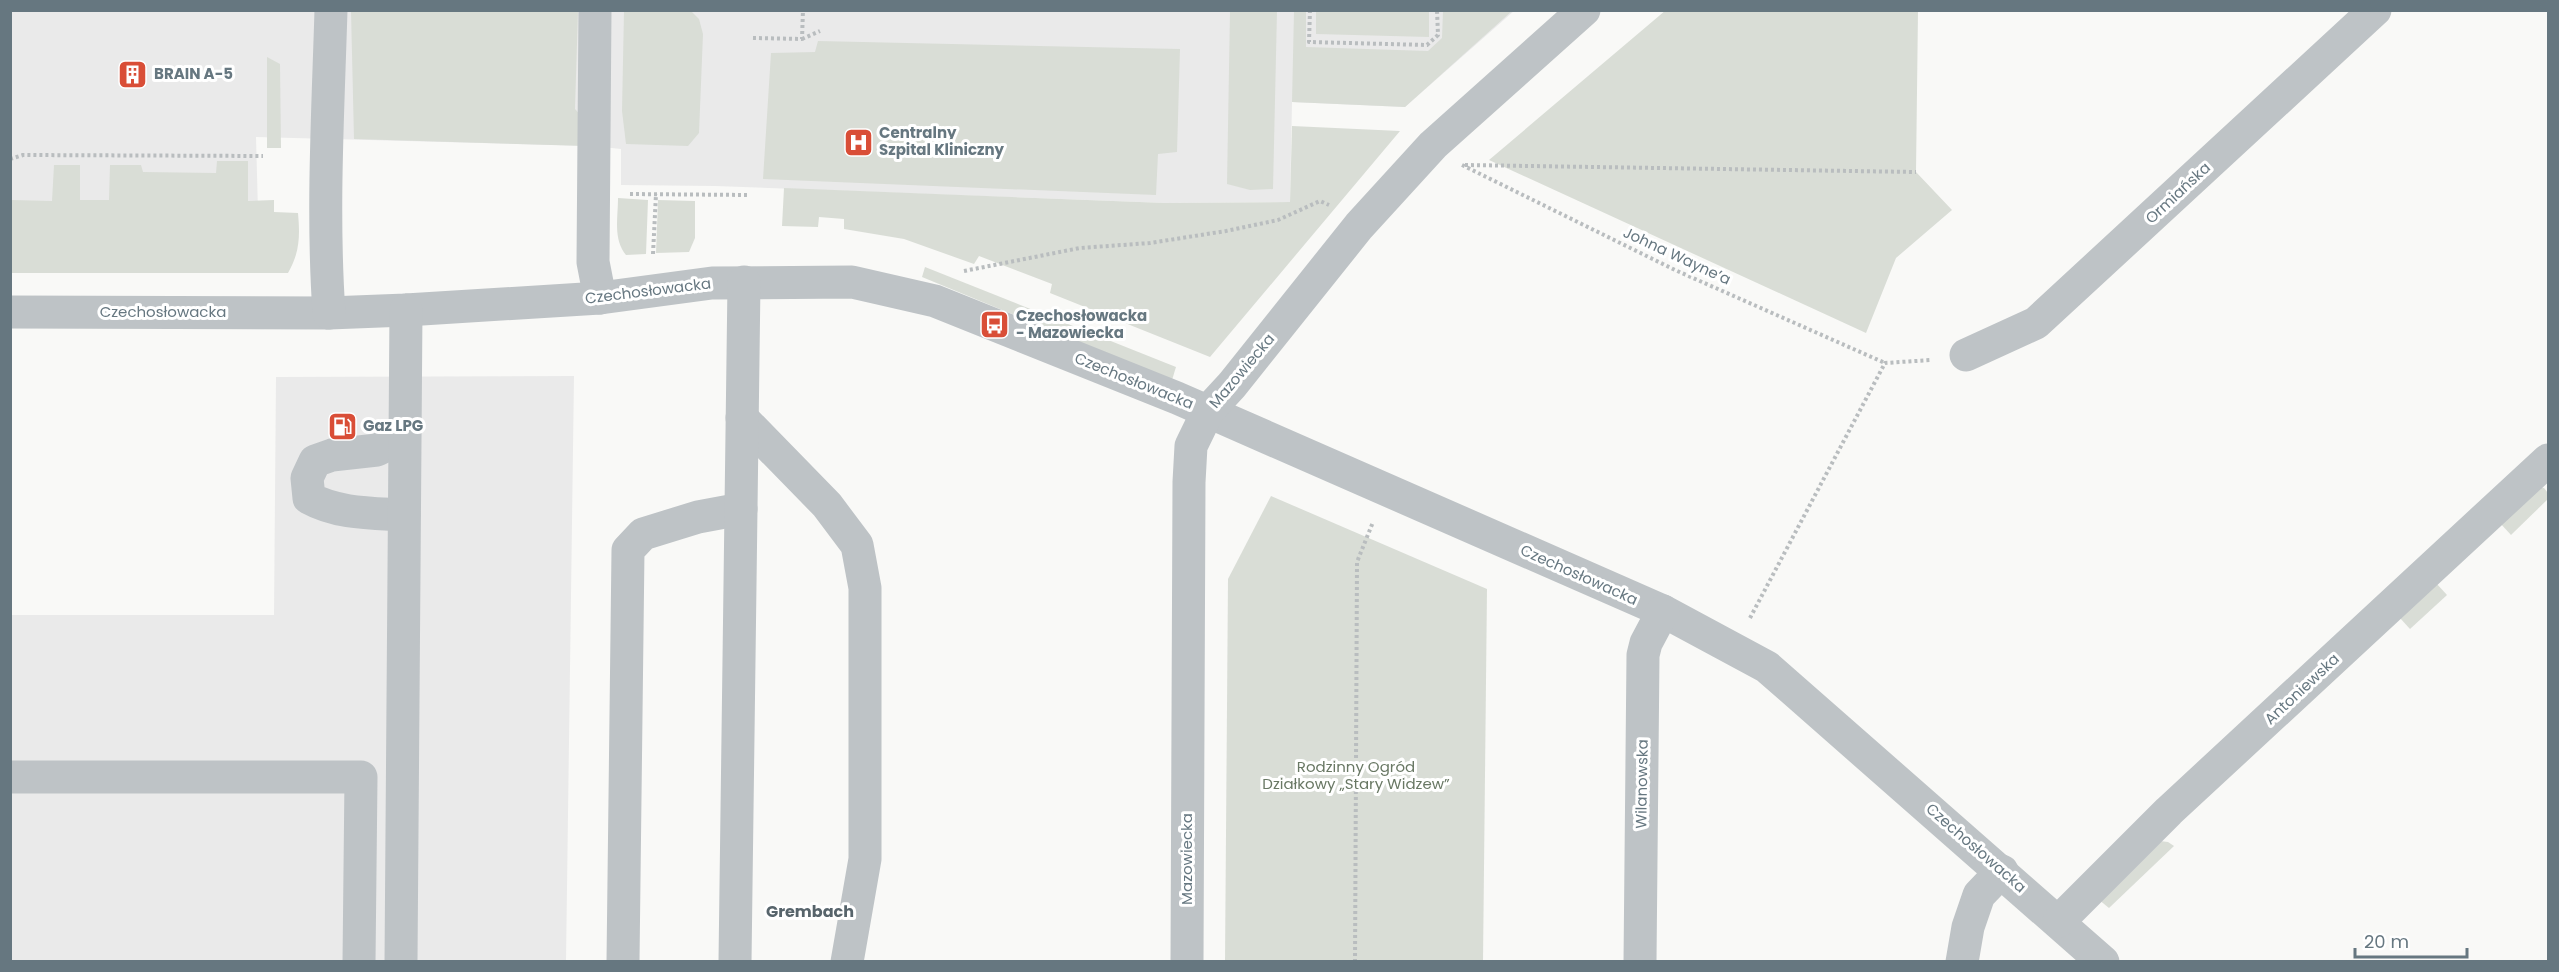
<svg xmlns="http://www.w3.org/2000/svg" width="2559" height="972" viewBox="0 0 2559 972" font-family="Poppins,sans-serif">
<style>
.built{fill:#eaeaea}
.green{fill:#d9ddd6}
.lines{fill:none;stroke-linecap:round;stroke-linejoin:round}
.path{stroke:#b9bdbf;stroke-width:4;stroke-dasharray:3 3;stroke-linecap:butt}
.minor{stroke:#bec3c6;stroke-width:33}
.labels{text-anchor:middle;stroke-width:6;stroke-linejoin:round;paint-order:stroke}
.poi-label{font-size:15px;font-weight:bold;fill:#667780;stroke:#fff;text-anchor:start}
.street-label{font-size:15px;fill:#667780;stroke:#fff}
.park-label{font-size:15px;fill:#697864;stroke:#fff}
.neighbourhood-label{font-size:16px;font-weight:bold;fill:#57646b;stroke:#fff}
</style>
<rect width="100%" height="100%" fill="#f9f9f7"/>
<!-- built -->
<g class="built">
<path d="M11,11H1514L1405,107L1292,102L1290,202L1165,203L715,186L621,185V149L593,146L256,137L259,249L11,263Z"/>
<path d="M574,376L566,961L11,962V615H274L276,377Z"/>
</g>
<!-- green -->
<g class="green">
<path d="M1666,10L1918,11L1916,172L1952,210L1896,258L1866,333L1489,160Z"/>
<path d="M351,11H578L575,109L585,120L586,146L354,139Z"/>
<path d="M624,11H691L699,19L703,34L699,133L688,146L626,144L622,111Z"/>
<path d="M1230,11H1277L1273,189L1250,190L1227,184Z"/>
<path d="M1294,11H1306V47L1428,51L1442,38L1443,11H1512L1405,107L1292,102Z"/>
<path d="M1316,11H1429V37L1316,34Z"/>
<path d="M818,41L1180,49L1177,152L1158,154L1156,195L763,179L771,53L815,52Z"/>
<path d="M267,57L280,64L281,148H267Z"/>
<path d="M1292,126L1400,131L1210,357L1050,293L1052,284L979,256L974,264L904,239L844,229V219L819,217L818,227L782,226L784,188L1165,203L1290,202Z"/>
<path d="M217,161H248V201L274,200V212L298,213C300,236 300,252 288,273H11V200L52,201L54,165H80V200H109L110,165H141L143,172L216,173Z"/>
<path d="M618,198L648,200L646,254L626,255C613,239 618,218 618,198Z"/>
<path d="M658,200L695,201V238L689,252L656,253Z"/>
<path d="M925,267L1176,367L1172,380L922,277Z"/>
<path d="M2538,487L2544,488L2548,493V499L2511,535L2500,523Z"/>
<path d="M1271,496L1487,589L1483,961H1225L1228,579Z"/>
<path d="M2436,583L2447,595L2410,629L2400,618Z"/>
<path d="M2160,841L2168,842L2174,846L2109,908L2098,899Z"/>
</g>
<g class="lines">
<!-- path -->
<g class="path">
<path d="M1310,10L1309,42L1427,45L1438,35L1437,10"/>
<path d="M753,38L802,39L803,10"/>
<path d="M802,39L820,31"/>
<path d="M10,159L23,155L263,156"/>
<path d="M1462,165L1675,270L1885,363"/>
<path d="M1465,165L1916,172"/>
<path d="M630,194L747,195"/>
<path d="M653,254L656,194"/>
<path d="M964,271L1080,248L1150,243L1226,231L1278,220L1320,201L1329,205"/>
<path d="M1750,618L1885,363L1931,360"/>
<path d="M1355,962L1357,562L1373,522"/>
</g>
<!-- minor -->
<g class="minor">
<path d="M595,10L593,262L600,298"/>
<path d="M10,312L329,313L406,310L600,298L712,283L852,282L935,301L1177,398L1663,611L1767,667L2103,962"/>
<path d="M329,313C322,213 328,111 331,10"/>
<path d="M1966,355L2036,323L2375,10"/>
<path d="M742,418L827,505L857,545L865,588V859L847,962"/>
<path d="M404,437L377,450L332,455L315,461L307,478L309,498C338,514 372,513 404,515"/>
<path d="M10,777H361L359,962"/>
<path d="M2059,921L2169,811L2548,460"/>
<path d="M401,962L406,310"/>
<path d="M623,962L628,550L643,534L698,517L741,509"/>
<path d="M735,962L744,282"/>
<path d="M1187,962L1189,482L1191,446L1208,411L1232,385L1359,226L1433,145L1584,10"/>
<path d="M1640,962L1643,655L1646,643L1663,611"/>
<path d="M1962,962L1968,927L1979,895L2002,871"/>
</g>
</g>
<!-- icons -->
<defs>
<symbol id="building-square" viewBox="-11 -11 22 22"><rect x="-9" y="-9" width="18" height="18" rx="4" fill="#d94e37" stroke="#fff"/><path d="M-4-6H4V6H1V3H-1V6H-4ZM-2.5-4.3h1.7v1.8h-1.7ZM.8-4.3h1.7v1.8H.8ZM-2.5-1h1.7V.8h-1.7ZM.8-1h1.7V.8H.8Z" fill="#fff"/></symbol>
<symbol id="hospital-square" viewBox="-11 -11 22 22"><rect x="-9" y="-9" width="18" height="18" rx="4" fill="#d94e37" stroke="#fff"/><path d="M-5-5h3v3.5h4V-5h3V5h-3V1.5h-4V5h-3Z" fill="#fff"/></symbol>
<symbol id="bus-square" viewBox="-11 -11 22 22"><rect x="-9" y="-9" width="18" height="18" rx="4" fill="#d94e37" stroke="#fff"/><path d="M-5-6H5V4H4V6H2V4H-2V6H-4V4H-5ZM-3.5-4V0h7V-4ZM-3.5 1.2v1.5H-2V1.2ZM2 1.2v1.5H3.5V1.2Z" fill="#fff"/></symbol>
<symbol id="fuel-square" viewBox="-11 -11 22 22"><rect x="-9" y="-9" width="18" height="18" rx="4" fill="#d94e37" stroke="#fff"/><path d="M-5.5-6h7V0h2V4h1.3V-2.5L3-4.5l.8-.8L6-3V5H2.5V1h-1V6h-7ZM-4.2-4.7v3.2H.2V-4.7Z" fill="#fff"/></symbol>
</defs>
<g fill-rule="evenodd">
<use href="#building-square" x="116" y="58" width="33" height="33"/>
<use href="#hospital-square" x="842" y="126" width="33" height="33"/>
<use href="#bus-square" x="978" y="308" width="33" height="33"/>
<use href="#fuel-square" x="326" y="410" width="33" height="33"/>
</g>
<g class="labels">
<!-- poi labels -->
<g class="poi-label">
<text x="154" y="79">BRAIN A-5</text>
<text x="879" y="138">Centralny<tspan x="879" dy="17">Szpital Kliniczny</tspan></text>
<text x="1016" y="321">Czechosłowacka<tspan x="1016" dy="17">- Mazowiecka</tspan></text>
<text x="363" y="431">Gaz LPG</text>
</g>
<!-- street labels -->
<g class="street-label">
<text transform="translate(2178 193) rotate(-43)" y="5">Ormiańska</text>
<text transform="translate(1677 256) rotate(25)" y="5">Johna Wayne’a</text>
<text transform="translate(648 291) rotate(-7)" y="5">Czechosłowacka</text>
<text x="163" y="317">Czechosłowacka</text>
<text transform="translate(1242 371) rotate(-50)" y="5">Mazowiecka</text>
<text transform="translate(1134 381) rotate(22)" y="5">Czechosłowacka</text>
<text transform="translate(1579 575) rotate(24)" y="5">Czechosłowacka</text>
<text transform="translate(2302 689) rotate(-43)" y="5">Antoniewska</text>
<text transform="translate(1642 784) rotate(-89)" y="5">Wilanowska</text>
<text transform="translate(1976 848) rotate(41)" y="5">Czechosłowacka</text>
<text transform="translate(1187 859) rotate(-90)" y="5">Mazowiecka</text>
</g>
<!-- park labels -->
<g class="park-label">
<text x="1356" y="772">Rodzinny Ogród<tspan x="1356" dy="17">Działkowy „Stary Widzew”</tspan></text>
</g>
<!-- neighbourhood labels -->
<g class="neighbourhood-label">
<text x="810" y="917">Grembach</text>
</g>
</g>
<!-- border -->
<rect width="2559" height="972" fill="none" stroke="#667780" stroke-width="24"/>
<!-- scale -->
<path d="M2355 948v9h112v-9" fill="none" stroke="#667780" stroke-width="3"/>
<text x="2364" y="948" font-size="18" fill="#667780" stroke="#ffffff" stroke-width="4.5" paint-order="stroke">20 m</text>
</svg>
